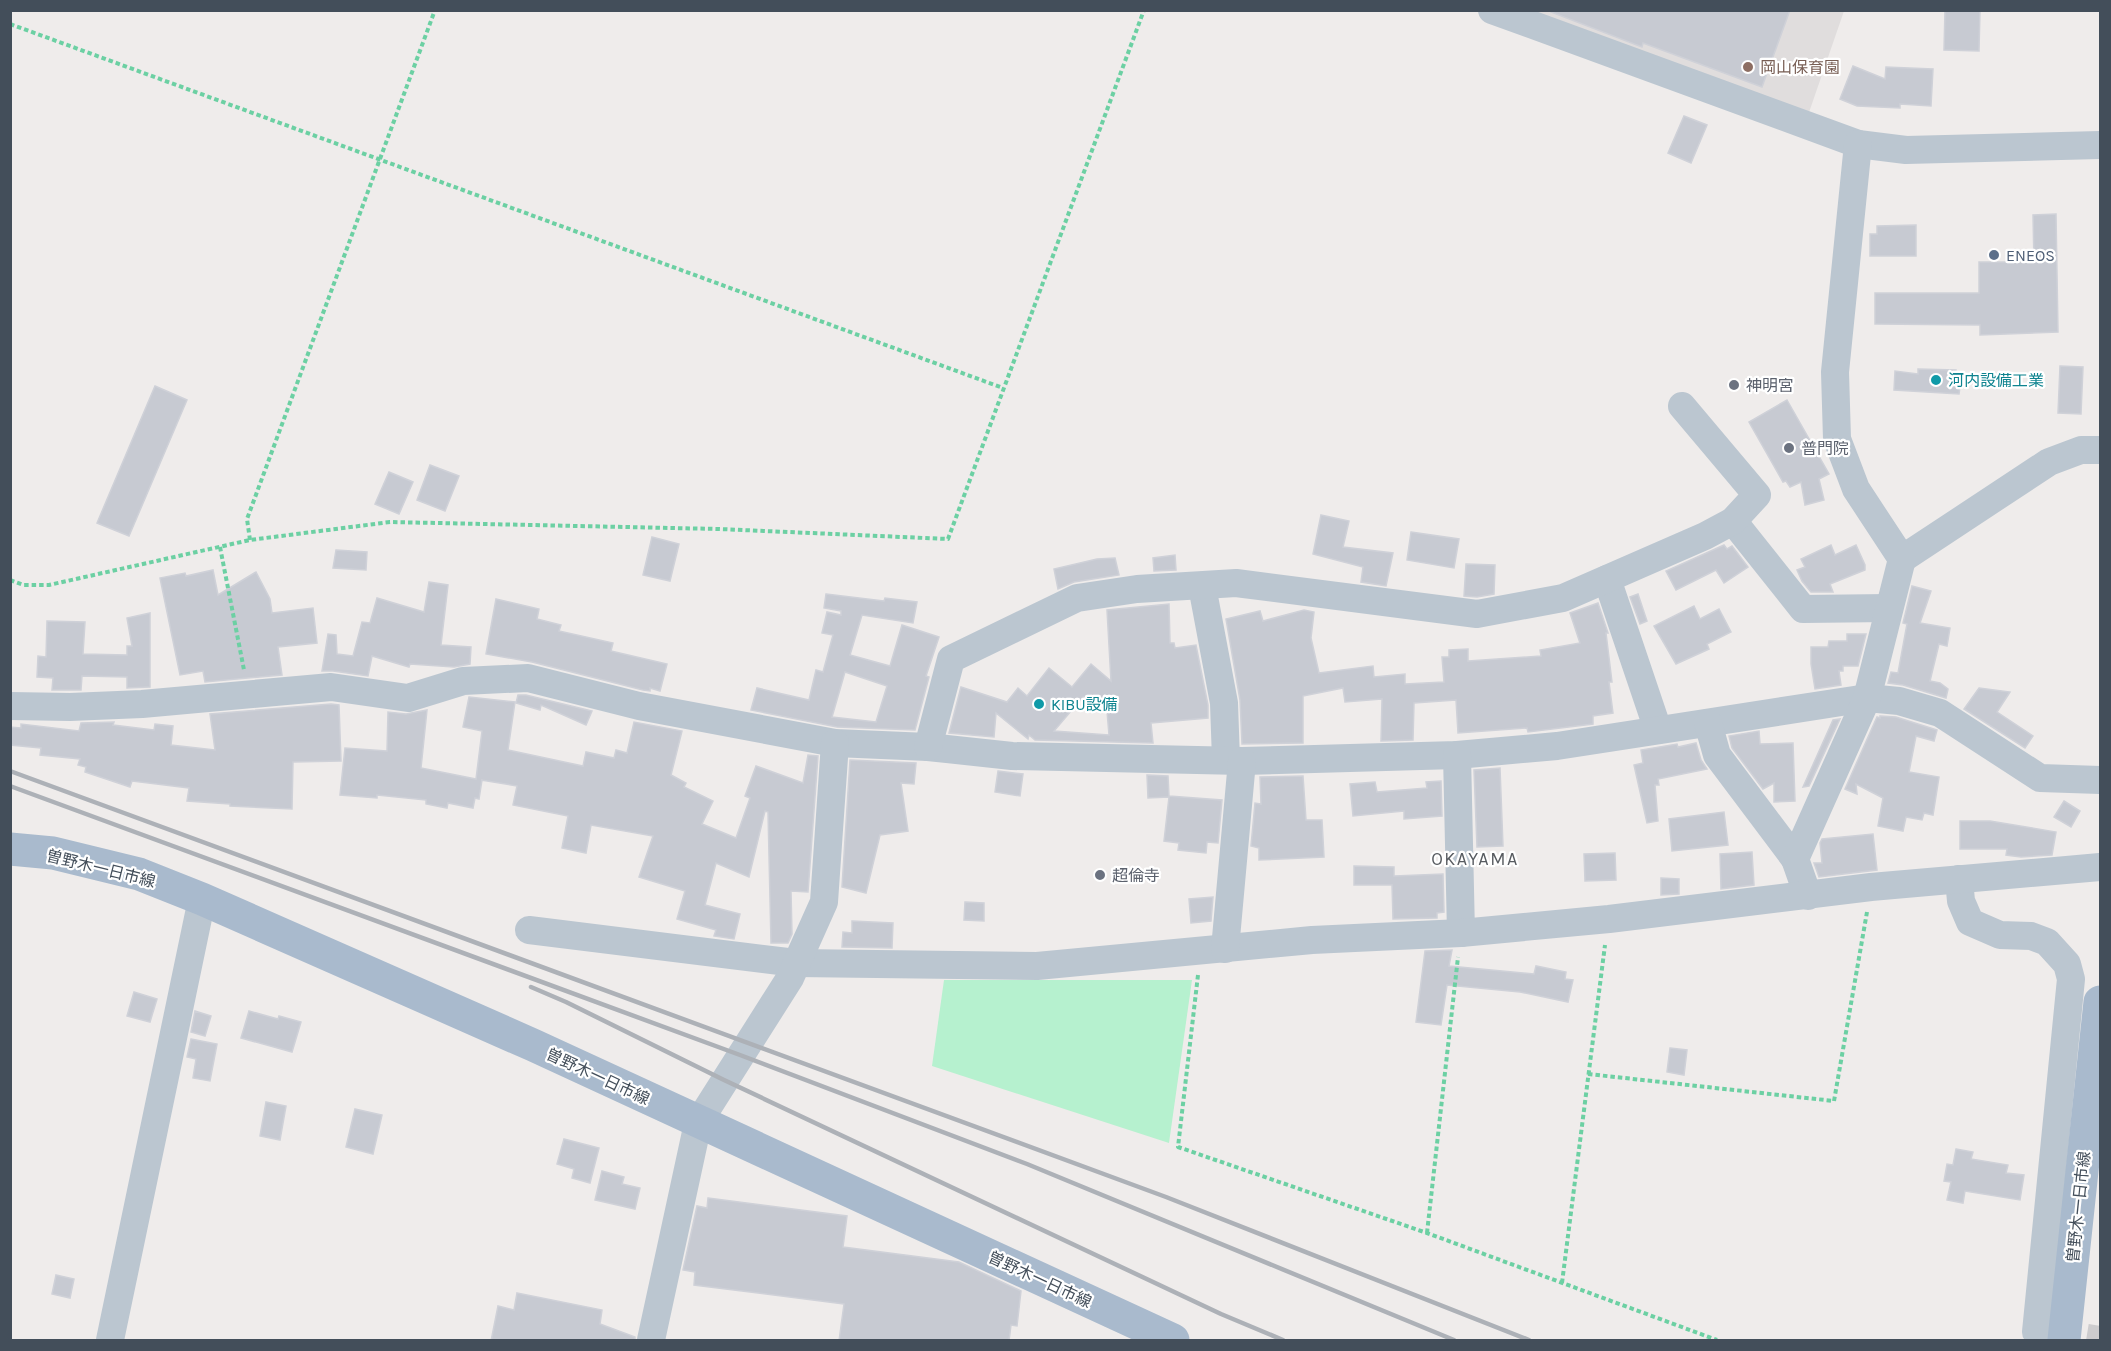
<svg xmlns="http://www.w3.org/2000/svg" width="2111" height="1351" viewBox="0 0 2111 1351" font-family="Karla,'Noto Sans JP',sans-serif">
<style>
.education{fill:#e0dddd}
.green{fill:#b6f1cf}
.building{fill:#c7cad2;stroke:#cfd1d8;stroke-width:1.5;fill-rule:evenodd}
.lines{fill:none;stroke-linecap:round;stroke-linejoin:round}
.minor-tunnel{stroke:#cdccce;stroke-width:28;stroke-dasharray:28 14;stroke-linecap:butt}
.path{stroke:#6cd0a3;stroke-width:4;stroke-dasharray:4.5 3;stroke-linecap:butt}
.minor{stroke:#bbc6d0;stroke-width:28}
.major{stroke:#a9bacd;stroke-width:33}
.rail{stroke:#adb1b7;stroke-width:4.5}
.education-dot{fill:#8d6e63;stroke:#fff;stroke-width:2}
.service-dot{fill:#5c6f8a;stroke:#fff;stroke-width:2}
.culture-dot{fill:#0f9aa8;stroke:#fff;stroke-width:2}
.worship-dot{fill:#6b7280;stroke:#fff;stroke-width:2}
.labels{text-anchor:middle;stroke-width:4.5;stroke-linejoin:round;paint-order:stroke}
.education-label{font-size:16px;fill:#785e54;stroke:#fff;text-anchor:start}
.service-label{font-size:16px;fill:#4e5e75;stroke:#fff;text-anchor:start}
.culture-label{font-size:16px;fill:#0d838f;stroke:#fff;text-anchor:start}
.worship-label{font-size:16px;fill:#5b616d;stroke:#fff;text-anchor:start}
.street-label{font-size:16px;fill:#434e5a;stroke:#fff}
.neighbourhood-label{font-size:18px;letter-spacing:1.5px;fill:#585c61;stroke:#fff}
</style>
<rect width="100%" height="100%" fill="#efeceb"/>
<!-- education -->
<path class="education" d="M1539,10L1844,11L1806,121L1538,13Z"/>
<!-- green -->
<path class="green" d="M944,980H1192L1169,1143L932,1066Z"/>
<!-- building -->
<g class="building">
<path d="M1551,10H1790L1762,87L1643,43L1642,47L1551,12Z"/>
<path d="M1945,10H1980L1979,51L1944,50Z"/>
<path d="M1853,66L1885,79L1886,67L1933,69L1931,106L1900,104V108L1857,106L1840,99Z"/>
<path d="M1684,116L1707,125L1691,163L1668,153Z"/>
<path d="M2056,214L2058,332L1980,335V325L1875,324V293H1979V262H2034L2033,215Z"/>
<path d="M1916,225V256H1870V234H1877V226Z"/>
<path d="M2060,366L2083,367L2081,414L2058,413Z"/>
<path d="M1918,369L1956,370L1955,379L1961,380L1959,394L1894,390L1895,371L1918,374Z"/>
<path d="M155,386L187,400L129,536L97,523Z"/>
<path d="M1787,400L1829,474L1819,479L1824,500L1805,505L1801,482L1790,487L1786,481L1783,482L1749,422Z"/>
<path d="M430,465L459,476L445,511L417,500Z"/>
<path d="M389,472L413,482L399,514L375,504Z"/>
<path d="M1321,515L1349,521L1343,547L1393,553L1386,586L1361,582L1363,567L1313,554Z"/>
<path d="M1411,532L1459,539L1454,568L1407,560Z"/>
<path d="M652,537L679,544L670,581L643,575Z"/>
<path d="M1724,545L1727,549L1732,546L1748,567L1724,583L1716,570L1676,590L1666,571Z"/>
<path d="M1831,545L1835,555L1856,545L1865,565V570L1830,584L1833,592H1811L1802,581L1797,570L1805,567L1801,559Z"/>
<path d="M336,550L367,552L366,570L333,568Z"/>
<path d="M1175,555L1176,570L1154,571L1153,558Z"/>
<path d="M1115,558L1119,575L1074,582L1058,589L1054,569L1097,559Z"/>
<path d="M1466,564L1495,565L1494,594L1477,597L1464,596Z"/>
<path d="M213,570L218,595L256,572L270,599L272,613L313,608L317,643L278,647L282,675L205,682L203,671L180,675L160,578L185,573L186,576Z"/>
<path d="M429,582L448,585L441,645L471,647L470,664L454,667L410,664L409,667L372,656L368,676L333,671H322L328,634L336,635L337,654L353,656L362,622L370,623L377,598L424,612Z"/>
<path d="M1912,586L1931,591L1920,623L1950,628L1947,646L1939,644L1930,681L1940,683L1948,689L1946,698L1903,685L1888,683L1891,672L1898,673L1907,624L1903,623Z"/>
<path d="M826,594L884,601L885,598L917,602L913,623L862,615L850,655L890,666L902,625L939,637L926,676L929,677L915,730L837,727L751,710L757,688L809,700L816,670L823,672L833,635L822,633L827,612L841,615V611L824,608ZM845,672L887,686L876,722L832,717Z"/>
<path d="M1638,594L1647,621L1640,624L1630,597Z"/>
<path d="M496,599L539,609L537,619L561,625L559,631L613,643L611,651L667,664L660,691L650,688V691L643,690L532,662L486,654Z"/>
<path d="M1598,603L1608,633H1606L1612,682H1609L1613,713L1593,716V724L1528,732L1527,728L1458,733L1456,700L1414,703L1413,740L1381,741L1382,699L1345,702L1343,688L1303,696V743L1242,744L1240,700L1226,619L1260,611L1263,621L1304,610L1314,612L1311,638L1319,673L1373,666L1374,677L1405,674V684L1444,682L1442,657H1449V650L1468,649V661L1541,656L1540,650L1580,643L1570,613Z"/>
<path d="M1169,604L1170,643H1174L1175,648L1196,645L1208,705V718L1151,723L1153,743L1035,740L1029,735L1028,739L996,713L994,737L949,733L961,687L1007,702L1018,688L1027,696L1049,668L1072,687L1091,664L1111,681L1107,610ZM1083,697L1106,699L1109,735L1054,731Z"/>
<path d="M1694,606L1700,619L1719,609L1731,632L1707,644L1709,649L1676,664L1654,626Z"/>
<path d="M150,613V687L127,688V677L82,676L81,690H52L53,678L37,677L38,656L46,657L47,621L85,622L83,654L127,655V646H132L127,618Z"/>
<path d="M1847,634H1866L1858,666H1843V671H1839L1841,685L1815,689L1811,664V647H1828L1829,641H1847Z"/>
<path d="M1979,688L2010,692L1997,712L2033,736L2025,748L1964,709Z"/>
<path d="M518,695H526L592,711L586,725L541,705L540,710L516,703Z"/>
<path d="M469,697L515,702L508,750L583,766L586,752L614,758L616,750L627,753L634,722L682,731L671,775L686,783L684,787L713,801L702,824L736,838L750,798L745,796L756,766L803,783L808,755L818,756L808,892L791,891L792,934L788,943H771L768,812L765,811L749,877L716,863L705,905L740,914L734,939L714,936L716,930L677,919L685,891L639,877L653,836L591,825L586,853L562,848L568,816L513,805L517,786L481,780H482L479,799L475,798L473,808L448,803L447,808L426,804V800L377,795V798L340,795L345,748L387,751L388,712L406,714L427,710L421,768L476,779L482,731L463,727Z"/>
<path d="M331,704L339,705L341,761L293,762L292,809L230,806V804L187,801L189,788L132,781L130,787L85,772L86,767L78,765L80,759L40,755L41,748L10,745V727L21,728V724L79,731L81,723L114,722L113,725L154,730L155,724L173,726L171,745L215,750L210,714Z"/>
<path d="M1880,716L1896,717L1937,730L1934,741L1916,736L1909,772L1939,777L1933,815L1924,813L1922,820L1906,817L1903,831L1878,826L1883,798L1856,784L1857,794L1845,789L1877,717L1880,718Z"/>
<path d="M1840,719L1809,786L1803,787L1833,720Z"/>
<path d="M1759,731L1760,744L1793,743L1795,801L1774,802V783L1763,789L1732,748L1729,736Z"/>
<path d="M1696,743L1701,760L1707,769L1658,779L1659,785H1655L1658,821L1647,823L1634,765L1643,763L1641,750L1677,744L1678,747Z"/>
<path d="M850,760L916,763L914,784L901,783L908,831L880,835L866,893L842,887Z"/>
<path d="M1500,768L1503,846L1477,847L1474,770Z"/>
<path d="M998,771L1023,774L1020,796L995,792Z"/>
<path d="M1147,775L1168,776L1169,796L1222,800L1218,843L1207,842L1206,853L1178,850L1179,843L1164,841L1169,797L1148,798Z"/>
<path d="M1303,776L1306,820H1322L1324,857L1259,860V848L1251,846L1255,803L1261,804L1260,777Z"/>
<path d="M1441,781L1442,816L1404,819V811L1353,816L1350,784L1375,782L1377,792L1427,788L1426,782Z"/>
<path d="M2064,801L2080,811L2071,827L2054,817Z"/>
<path d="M1724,812L1728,845L1672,851L1669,819Z"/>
<path d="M1960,821H1990L2056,832L2052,855L2021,857L2006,855L2007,849H1960Z"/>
<path d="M1873,834L1877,870L1819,877L1814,863H1822L1820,843L1822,839Z"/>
<path d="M1752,852L1754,885L1721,889L1720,854Z"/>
<path d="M1615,853L1616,880L1585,881L1584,854Z"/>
<path d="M1354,866L1394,867V876L1443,874L1444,912L1437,913V918L1393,919L1392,885H1354Z"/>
<path d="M1661,878L1679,879V894L1661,895Z"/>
<path d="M1213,897L1211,921L1191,923L1189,899Z"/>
<path d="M965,902L984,903V921L964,920Z"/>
<path d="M852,921L893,923L892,948L842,947L843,932L852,933Z"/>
<path d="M1452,950L1449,966L1534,974L1536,966L1566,972L1565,979L1573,980L1568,1002L1520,992L1447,985L1441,1025L1416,1022L1425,951Z"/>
<path d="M134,992L157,999L150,1022L127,1016Z"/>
<path d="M195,1011L211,1016L205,1036L191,1032Z"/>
<path d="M249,1011L278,1019L279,1016L301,1022L292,1052L241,1038Z"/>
<path d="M191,1039L217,1044L210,1081L193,1078L196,1059L187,1057Z"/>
<path d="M1670,1048L1687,1050L1684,1075L1667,1072Z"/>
<path d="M266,1102L286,1106L280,1140L260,1136Z"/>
<path d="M355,1109L382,1115L373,1154L346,1147Z"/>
<path d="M564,1139L599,1148L590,1183L572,1178L574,1169L557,1164Z"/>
<path d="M1956,1149L1973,1152L1971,1159L2008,1165L2006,1173L2024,1175L2020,1200L1965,1191L1963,1203L1947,1200L1951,1182L1944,1181L1947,1164L1953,1165Z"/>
<path d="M602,1171L624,1177L622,1184L640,1188L635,1209L595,1200Z"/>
<path d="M708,1198L847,1216L843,1247L959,1262L1021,1291L1017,1326L1011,1325L1009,1341H839L844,1304L694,1285L695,1272L683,1270L697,1206L707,1208Z"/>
<path d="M56,1275L74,1279L70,1298L52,1294Z"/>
<path d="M517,1293L602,1310L600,1324L635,1337V1341H491L498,1306L514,1310Z"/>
</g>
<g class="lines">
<!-- minor-tunnel -->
<path class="minor-tunnel" d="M2045,1331L2100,1340"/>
<!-- path -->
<g class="path">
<path d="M10,24L1003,388"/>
<path d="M250,540L247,519L435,10"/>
<path d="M220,547L244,670"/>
<path d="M10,580L24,585H49L250,540L390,522L719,529L948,539L1144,10"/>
<path d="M1198,975L1178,1147L1427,1233L1717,1340"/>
<path d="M1588,1074L1834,1101L1867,912"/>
<path d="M1427,1233L1458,957"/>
<path d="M1562,1283L1605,945"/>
</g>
<!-- minor -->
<g class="minor">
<path d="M1492,10L1858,144L1906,150L2100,145"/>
<path d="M1733,521L1803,609L1889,608"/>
<path d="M1902,559L2049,462L2081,450H2100"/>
<path d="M1607,579L1658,730"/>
<path d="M1202,586L1224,703L1226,760"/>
<path d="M10,706L70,707L142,704L331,687L408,698L463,681L528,678L639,706L835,743L928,747L1012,756L1242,761L1457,755L1557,746L1867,698L1899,701L1940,713L2040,778L2100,780"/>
<path d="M1708,723L1717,755L1795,859"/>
<path d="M928,747L951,659L1077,598L1137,589L1236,583L1477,614L1563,598L1705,536L1733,521L1757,495L1682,406"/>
<path d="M1457,755L1461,933"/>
<path d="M1959,879L1961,901L1970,922L2000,935L2031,936L2047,942L2067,964L2071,979L2036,1332L2045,1331"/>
<path d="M1808,896L1795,859L1867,698L1902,559L1856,489L1837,439L1835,372L1858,144"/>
<path d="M529,930L796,963L1037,966L1312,940L1461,933L1609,919L1871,887L2100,867"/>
<path d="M1225,949L1242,761"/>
<path d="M110,1340L202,899"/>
<path d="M651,1340L698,1123L790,978L824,902L835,743"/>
</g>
<!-- major -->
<g class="major">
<path d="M10,849L53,853L139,874L202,899L533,1045L1173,1340"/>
<path d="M2064,1340L2100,1002"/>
</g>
<!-- rail -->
<g class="rail">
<path d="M10,771L1166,1197L1529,1340"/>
<path d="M10,786L740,1055L1027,1164L1454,1340"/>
<path d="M531,987L566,1002L724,1080L1221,1314L1283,1340"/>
</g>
</g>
<!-- markers -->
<circle class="education-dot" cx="1748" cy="67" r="6"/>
<circle class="service-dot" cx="1994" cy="255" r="6"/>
<g class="culture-dot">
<circle cx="1936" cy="380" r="6"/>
<circle cx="1039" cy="704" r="6"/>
</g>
<g class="worship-dot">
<circle cx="1734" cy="385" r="6"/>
<circle cx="1789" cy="448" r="6"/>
<circle cx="1100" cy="875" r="6"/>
</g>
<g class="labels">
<!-- education labels -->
<g class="education-label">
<text x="1760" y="73">岡山保育園</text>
</g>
<!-- service labels -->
<g class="service-label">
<text x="2006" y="261">ENEOS</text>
</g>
<!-- culture labels -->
<g class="culture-label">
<text x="1948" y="386">河内設備工業</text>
<text x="1051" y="710">KIBU設備</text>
</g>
<!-- worship labels -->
<g class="worship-label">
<text x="1746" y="391">神明宮</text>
<text x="1801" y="454">普門院</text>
<text x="1112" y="881">超倫寺</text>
</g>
<!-- street labels -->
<g class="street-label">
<text transform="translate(101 868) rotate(14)" y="6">曽野木一日市線</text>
<text transform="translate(598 1076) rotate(25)" y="6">曽野木一日市線</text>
<text transform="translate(2078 1207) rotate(-84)" y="6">曽野木一日市線</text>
<text transform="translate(1040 1279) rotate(25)" y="6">曽野木一日市線</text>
</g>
<!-- neighbourhood labels -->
<g class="neighbourhood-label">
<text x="1475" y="865">OKAYAMA</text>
</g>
</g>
<!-- border -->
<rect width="2111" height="1351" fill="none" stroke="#434e5a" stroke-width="24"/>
</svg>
